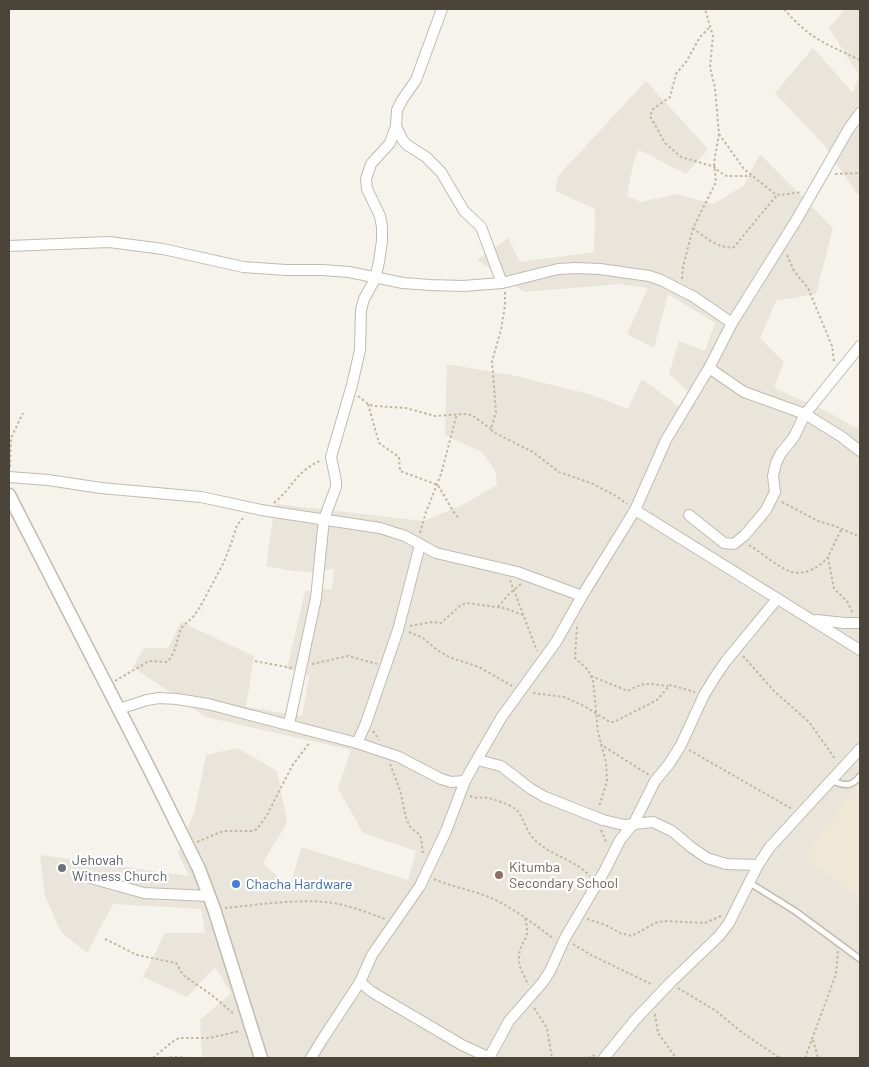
<svg xmlns="http://www.w3.org/2000/svg" width="869" height="1067" viewBox="0 0 869 1067" font-family="Barlow,sans-serif">
<style>
.residential{fill:#eae5da}
.education{fill:#efe8d6}
.lines{fill:none;stroke-linecap:round;stroke-linejoin:round}
.service-casing{stroke:#c2bbae;stroke-width:8}
.minor-casing{stroke:#c2bbae;stroke-width:12}
.tertiary-casing{stroke:#c2bbae;stroke-width:15}
.path{stroke:#c4b79f;stroke-width:2;stroke-dasharray:2.5 2.5;stroke-linecap:butt}
.service{stroke:#fff;stroke-width:5}
.minor{stroke:#fff;stroke-width:10}
.tertiary{stroke:#fff;stroke-width:12}
.worship-dot{fill:#6b7280;stroke:#fff;stroke-width:2}
.education-dot{fill:#8d6e63;stroke:#fff;stroke-width:2}
.shop-dot{fill:#3f7fe0;stroke:#fff;stroke-width:2}
.labels{text-anchor:middle;stroke-width:4.5;stroke-linejoin:round;paint-order:stroke}
.worship-label{font-size:14px;fill:#5b616d;stroke:#fff;text-anchor:start}
.education-label{font-size:14px;fill:#785e54;stroke:#fff;text-anchor:start}
.shop-label{font-size:14px;fill:#366cbe;stroke:#fff;text-anchor:start}
</style>
<rect width="100%" height="100%" fill="#f6f3ec"/>
<!-- residential -->
<g class="residential">
<path d="M845,9H860V196L857,194L825,146L775,93L813,48L853,93L859,75L829,28Z"/>
<path d="M646,81L708,149L686,174L639,150L633,164L627,196L641,202L677,194L714,204L744,185L760,154L833,228L816,294L776,301L760,338L784,362L774,388L828,412L856,428L860,424V1058H202L200,1020L231,993L215,967L187,997L143,977L165,933H205L201,909L113,904L87,953L61,932L45,896L40,855L189,876L178,853L195,810L206,755L237,748L277,771L287,822L263,863L290,888L301,847L408,880L416,851L363,833L338,788L351,750L206,717L133,667L144,648H168L181,622L254,656L246,707L302,716L309,676L287,669L305,591L332,589L334,569L312,572L293,571L266,566L275,504L424,521L462,505L497,485L495,470L482,452L445,435L447,364L516,376L589,394L628,409L642,379L681,408L688,391L669,374L679,341L705,351L715,323L668,294L654,348L627,334L648,288L620,284L524,292L477,260L508,238L520,262L594,252L595,209L555,191L558,176Z"/>
</g>
<!-- education -->
<path class="education" d="M860,781V899L804,857Z"/>
<g class="lines">
<defs>
<g id="service">
<path d="M833,781C845,786 852,787 860,776"/>
<path d="M750,883L795,911L860,959"/>
</g>
<g id="minor">
<path d="M396,126L402,139L407,145L426,157L441,172L464,211L481,227L502,283"/>
<path d="M9,246L109,242L163,249L243,267L286,270H322L349,272L403,283L430,285L463,286L502,283L558,269L576,268L600,269L649,276L661,280L694,297L732,323"/>
<path d="M709,368L744,392L805,414L842,437L860,451"/>
<path d="M9,477L48,480L101,488L201,497L261,510L380,528L405,536L436,553L517,572L582,596"/>
<path d="M635,510L860,650"/>
<path d="M689,515L724,543L734,544L745,535L766,510L775,492L773,476L776,463L781,453L794,437L805,414L860,346"/>
<path d="M817,620L844,623H860"/>
<path d="M119,709L147,700L159,698L177,699L208,704L357,743L399,757L441,779L451,782L465,781"/>
<path d="M289,724L316,598L324,519L336,487V481L331,457L352,385L360,350L361,310L364,299L375,279L379,262L382,241V227L380,216L367,189L366,179L371,164L390,143L396,126L397,110L402,100L416,80L442,9"/>
<path d="M357,743L366,723L398,630L420,545"/>
<path d="M478,760L501,766L531,789L545,797L603,820L624,825L653,822L672,831L691,847L707,858L726,864L758,865"/>
<path d="M87,877L144,893L209,896"/>
<path d="M360,982L372,992L462,1045L490,1058"/>
<path d="M311,1058L322,1040L360,982L372,955L420,886L446,831L465,781L471,770L501,718L556,642L582,596L635,510L666,440L709,368L732,323L797,219L848,130L860,113"/>
<path d="M489,1058L509,1021L543,982L550,971L565,938L605,870L620,840L634,823L655,781L669,764L681,745L704,695L715,677L726,661L777,599"/>
<path d="M604,1058L635,1020L670,983L719,936L729,923L758,865L770,847L860,749"/>
</g>
<path id="tertiary" d="M9,495L151,772L199,869L214,909L261,1058"/>
</defs>
<!-- service casing -->
<use href="#service" class="service-casing"/>
<!-- minor casing -->
<use href="#minor" class="minor-casing"/>
<!-- tertiary casing -->
<use href="#tertiary" class="tertiary-casing"/>
<!-- path -->
<g class="path">
<path d="M784,9C810,39 826,44 860,60"/>
<path d="M709,28L700,37L686,62L676,74L670,97L653,109L650,116L665,143L681,157L715,167L719,172L727,176H751"/>
<path d="M719,134L744,169L775,194L780,195L802,192"/>
<path d="M835,174L860,173"/>
<path d="M693,228C703,236 720,250 734,247L777,195"/>
<path d="M787,255L794,271L808,288L832,346L834,363"/>
<path d="M682,279L683,267L693,228L716,182L714,163L719,134L715,88L710,67L713,36L705,9"/>
<path d="M505,292V305L501,330L492,361L496,412L491,429L493,432L533,452L559,472L591,483L616,496L627,504"/>
<path d="M358,396L368,404L374,406L406,408L435,416L464,414L472,415L491,429"/>
<path d="M368,404L379,443L399,457L400,471L438,485L453,511L459,519"/>
<path d="M10,467L11,438L23,413"/>
<path d="M782,502L818,521L835,526L860,537"/>
<path d="M274,503C294,486 296,471 322,460"/>
<path d="M841,530L828,557L834,589L847,601L853,614"/>
<path d="M420,533L426,512L441,474L457,414"/>
<path d="M749,545C762,553 775,565 789,571C802,577 821,567 828,557"/>
<path d="M510,580L537,651"/>
<path d="M498,607L509,594L521,584"/>
<path d="M410,626L432,622L441,623L461,605L467,603L504,608L523,615"/>
<path d="M577,627L575,658L588,670L593,680L598,732L606,762L607,781L599,807"/>
<path d="M409,632L423,638L437,650L449,657L479,667L512,686"/>
<path d="M743,656L774,691L809,722L836,760"/>
<path d="M255,661L292,668"/>
<path d="M312,664L348,656L377,664"/>
<path d="M591,676L628,691C645,681 649,684 668,686"/>
<path d="M115,681L149,661L166,662L169,660L174,652L181,628L193,617L200,607L223,564L231,544L237,525L245,516"/>
<path d="M533,693L564,697L584,706L610,722H614L657,700L670,685L695,692"/>
<path d="M373,731L379,740"/>
<path d="M600,744L649,775"/>
<path d="M689,750L792,809"/>
<path d="M390,764L400,790L406,818L411,828L419,834L421,838L423,854"/>
<path d="M470,796C476,799 482,797 489,798C496,800 508,804 514,808C523,813 525,831 535,840C551,856 574,859 590,876"/>
<path d="M601,830L607,844"/>
<path d="M197,842L223,831H253L257,829L267,815L292,766L310,742"/>
<path d="M434,879C452,887 471,890 489,897C512,907 534,924 554,939"/>
<path d="M225,908C258,905 301,898 333,903C351,906 369,913 385,919"/>
<path d="M525,918C532,941 520,939 519,957C518,967 525,976 528,985"/>
<path d="M587,919L606,925L620,933L632,936L655,923L664,921L705,923L721,916"/>
<path d="M105,939L137,955L176,963L183,975L213,996L235,1015"/>
<path d="M573,944L591,955L653,985"/>
<path d="M678,988L716,1011L744,1034L780,1058"/>
<path d="M534,1008L547,1028L552,1058"/>
<path d="M655,1014L658,1033L676,1058"/>
<path d="M813,1040L818,1058"/>
<path d="M153,1058L172,1042L179,1038H209L240,1031"/>
<path d="M165,1058L173,1057L192,1058"/>
<path d="M588,1058L595,1055"/>
<path d="M805,1058L836,974L838,951"/>
</g>
<!-- service -->
<use href="#service" class="service"/>
<!-- minor -->
<use href="#minor" class="minor"/>
<!-- tertiary -->
<use href="#tertiary" class="tertiary"/>
</g>
<!-- markers -->
<circle class="worship-dot" cx="62" cy="868" r="5"/>
<circle class="education-dot" cx="499" cy="875" r="5"/>
<circle class="shop-dot" cx="236" cy="884" r="5"/>
<g class="labels">
<!-- worship labels -->
<g class="worship-label">
<text x="72" y="865">Jehovah<tspan x="72" dy="16">Witness Church</tspan></text>
</g>
<!-- education labels -->
<g class="education-label">
<text x="509" y="872">Kitumba<tspan x="509" dy="16">Secondary School</tspan></text>
</g>
<!-- shop labels -->
<g class="shop-label">
<text x="246" y="889">Chacha Hardware</text>
</g>
</g>
<!-- border -->
<rect width="869" height="1067" fill="none" stroke="#4b4439" stroke-width="20"/>
</svg>
